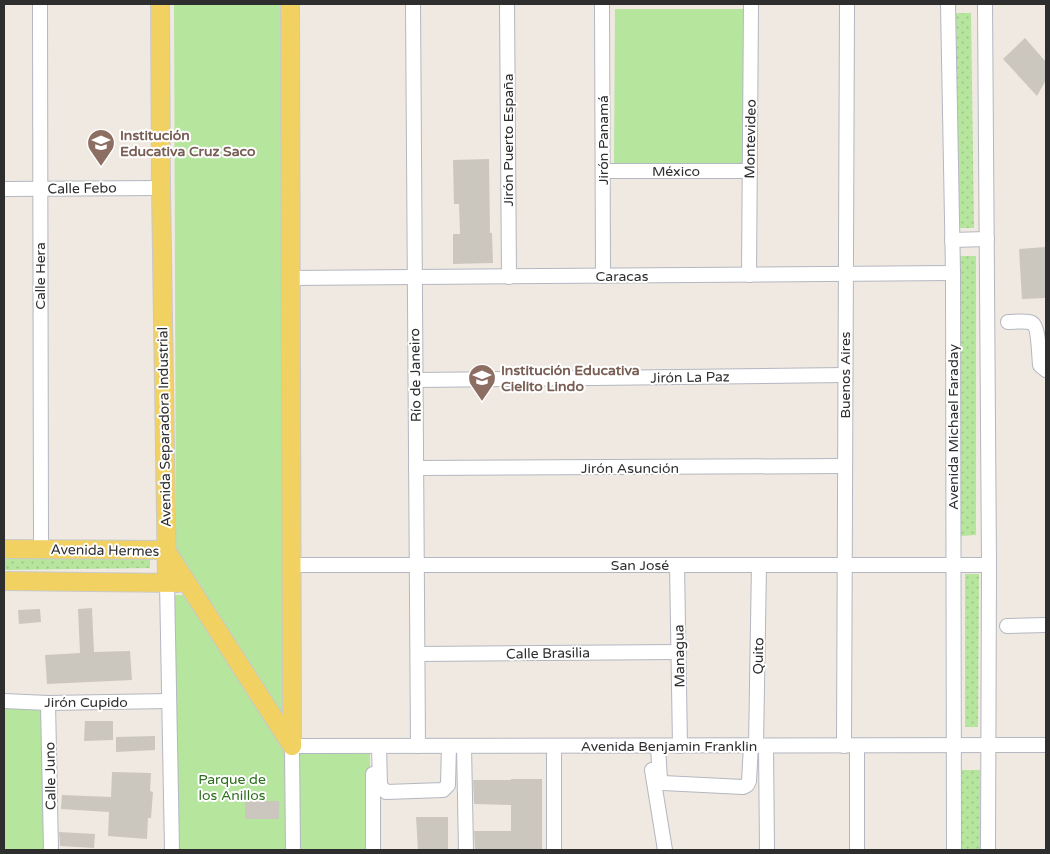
<svg xmlns="http://www.w3.org/2000/svg" width="1050" height="854" viewBox="0 0 1050 854" font-family="'Varela Round',sans-serif">
<style>
.grass{fill:url(#grass-dots)}
.park{fill:#b6e59e}
.building{fill:#cbc7bf}
.lines{fill:none;stroke-linecap:round;stroke-linejoin:round}
.minor-casing{stroke:#b4b7c1;stroke-width:16}
.major-casing{stroke:#c9c9c9;stroke-width:20}
.minor{stroke:#fff;stroke-width:14}
.major{stroke:#f2d163;stroke-width:18}
.labels{text-anchor:middle;stroke-width:4;stroke-linejoin:round;paint-order:stroke}
.education-label{font-size:14px;font-weight:bold;fill:#785e54;stroke:#fff;text-anchor:start}
.street-label{font-size:14px;fill:#2e2e2e;stroke:#fff}
.park-label{font-size:14px;fill:#2c6e1b;stroke:#fff}
</style>
<defs>
<pattern id="grass-dots" width="8" height="8" patternUnits="userSpaceOnUse" patternTransform="scale(1.25)"><rect width="8" height="8" fill="#b6e59e"/><path d="M2 2h.1M6 6h.1" fill="none" stroke="#9dc588" stroke-width="1.8" stroke-linecap="round"/></pattern>
</defs>
<rect width="100%" height="100%" fill="#efe9e1"/>
<!-- grass -->
<g class="grass">
<path d="M956,13H971L974,228H959Z"/>
<path d="M959,256H976V535L961,536Z"/>
<path d="M150,558V568L4,570V559Z"/>
<path d="M965,574H979L978,727H965Z"/>
<rect x="962" y="770" width="18" height="80"/>
</g>
<!-- park -->
<g class="park">
<path d="M174,4H283L287,724L176,548Z"/>
<path d="M615,9H745L744,163H614Z"/>
<path d="M171,595H188L286,749L291,850H178Z"/>
<path d="M4,708H41L44,850H4Z"/>
<path d="M295,750H370V850H300Z"/>
</g>
<!-- building -->
<g class="building">
<path d="M1025,38L1046,62V80L1037,96L1003,59Z"/>
<path d="M489,159L490,233H492L493,263L453,264V234H460L459,204H454L453,160Z"/>
<path d="M1046,247V298L1022,299L1019,249Z"/>
<path d="M92,608L94,652L130,651L132,680L47,684L45,655L80,653L78,609Z"/>
<path d="M40,609L41,622L19,624L18,610Z"/>
<path d="M85,721H113V740L84,741Z"/>
<path d="M155,736V750L116,752V737Z"/>
<path d="M112,772L151,773L150,791L153,792L151,818H148L147,839L108,836L109,812L61,809L62,795L111,797Z"/>
<path d="M511,779H542V850H475L474,831H511V805L474,804L473,780H511Z"/>
<rect x="245" y="801" width="34" height="18"/>
<path d="M416,817H448V850H418Z"/>
<path d="M59,832L95,834L94,848L60,846Z"/>
</g>
<g class="lines">
<defs>
<g id="minor">
<path d="M40,4L41,549"/>
<path d="M413,4L418,746"/>
<path d="M507,4L509,277"/>
<path d="M602,4L603,276"/>
<path d="M948,4L953,273L954,850"/>
<path d="M985,4L989,565L988,850"/>
<path d="M603,171H750"/>
<path d="M4,189L161,188"/>
<path d="M952,240L987,239"/>
<path d="M749,275L751,4"/>
<path d="M290,278L953,273"/>
<path d="M1008,322C1015,322 1026,320 1032,323C1039,327 1039,356 1040,365L1046,370"/>
<path d="M416,380L845,375"/>
<path d="M416,468L844,466"/>
<path d="M291,565H989"/>
<path d="M677,565L680,746"/>
<path d="M167,582L172,850"/>
<path d="M1007,626L1046,625"/>
<path d="M418,654L679,652"/>
<path d="M4,701L48,703L168,701"/>
<path d="M48,703L51,850"/>
<path d="M379,746L380,786L386,792L443,790L448,785L449,746"/>
<path d="M464,746L466,850"/>
<path d="M554,746V850"/>
<path d="M756,746L759,565"/>
<path d="M766,746L767,850"/>
<path d="M844,746L847,4"/>
<path d="M857,746V850"/>
<path d="M658,747L660,780L663,783L743,787L747,785L749,781L751,746"/>
<path d="M652,770L665,850"/>
<path d="M293,850L292,746L1046,745"/>
<path d="M373,850V774"/>
</g>
<g id="major">
<path d="M160,4L161,188L167,582"/>
<path d="M290,4L292,746"/>
<path d="M4,549L166,550"/>
<path d="M166,550L292,746"/>
<path d="M4,581L178,583"/>
</g>
</defs>
<!-- minor casing -->
<use href="#minor" class="minor-casing"/>
<!-- major casing -->
<use href="#major" class="major-casing"/>
<!-- minor -->
<use href="#minor" class="minor"/>
<!-- major -->
<use href="#major" class="major"/>
</g>
<!-- icons -->
<defs>
<symbol id="school-pin" viewBox="-11 -11 22 30"><path d="M0 17L-7.5 6A9.5 9.5 0 1 1 7.5 6Z" fill="#8d6e63" stroke="#fff"/><path d="M0-5L7-2L0 1L-7-2ZM-4 1L0 2.5L4 1V4Q0 6-4 4Z" fill="#fff"/></symbol>
</defs>
<g fill-rule="evenodd">
<use href="#school-pin" x="85" y="127" width="32" height="43"/>
<use href="#school-pin" x="466" y="362" width="32" height="43"/>
</g>
<g class="labels">
<!-- education labels -->
<g class="education-label">
<text x="120" y="140">Institución<tspan x="120" dy="16">Educativa Cruz Saco</tspan></text>
<text x="501" y="375">Institución Educativa<tspan x="501" dy="16">Cielito Lindo</tspan></text>
</g>
<!-- street labels -->
<g class="street-label">
<text transform="translate(750 139) rotate(-89)" y="5">Montevideo</text>
<text transform="translate(508 140) rotate(-90)" y="5">Jirón Puerto España</text>
<text transform="translate(603 140) rotate(-90)" y="5">Jirón Panamá</text>
<text x="676" y="176">México</text>
<text transform="translate(82 188) rotate(-1)" y="5">Calle Febo</text>
<text transform="translate(40 276) rotate(-90)" y="5">Calle Hera</text>
<text x="622" y="281">Caracas</text>
<text transform="translate(415 375) rotate(-91)" y="5">Río de Janeiro</text>
<text transform="translate(845 375) rotate(-90)" y="5">Buenos Aires</text>
<text transform="translate(690 377) rotate(-1)" y="5">Jirón La Paz</text>
<text transform="translate(164 427) rotate(-91)" y="5">Avenida Separadora Industrial</text>
<text transform="translate(953 427) rotate(-90)" y="5">Avenida Michael Faraday</text>
<text x="630" y="473">Jirón Asunción</text>
<text transform="translate(105 550) rotate(1)" y="5">Avenida Hermes</text>
<text x="640" y="570">San José</text>
<text transform="translate(548 653) rotate(-1)" y="5">Calle Brasilia</text>
<text transform="translate(679 656) rotate(-91)" y="5">Managua</text>
<text transform="translate(758 656) rotate(-89)" y="5">Quito</text>
<text x="86" y="707">Jirón Cupido</text>
<text x="669" y="751">Avenida Benjamin Franklin</text>
<text transform="translate(50 776) rotate(-91)" y="5">Calle Juno</text>
</g>
<!-- park labels -->
<g class="park-label">
<text x="232" y="784">Parque de<tspan x="232" dy="16">los Anillos</tspan></text>
</g>
</g>
<!-- border -->
<rect width="1050" height="854" fill="none" stroke="#2e2e2e" stroke-width="10"/>
</svg>
